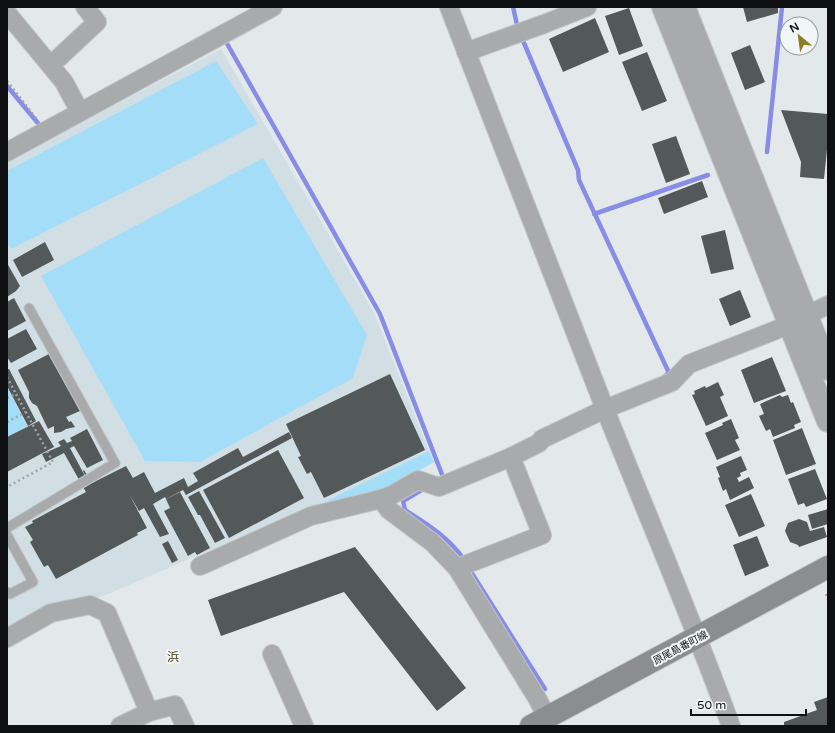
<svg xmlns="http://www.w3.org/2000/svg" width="835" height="733" viewBox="0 0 835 733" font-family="'Varela Round','Noto Sans JP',sans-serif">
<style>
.built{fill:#d1dee4}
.green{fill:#a4ddf8}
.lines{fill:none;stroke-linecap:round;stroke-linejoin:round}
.stream{stroke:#888ce4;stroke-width:4.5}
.building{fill:#535858}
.service-casing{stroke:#c1c5c8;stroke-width:11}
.minor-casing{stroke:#c1c5c8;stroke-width:20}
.tertiary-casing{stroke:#c1c5c8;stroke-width:24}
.secondary-casing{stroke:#c1c5c8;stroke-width:24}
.path{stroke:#a0a4a7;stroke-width:2.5;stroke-dasharray:2 3;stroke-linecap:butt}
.service{stroke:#a9aaac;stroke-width:9}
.minor{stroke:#a9aaac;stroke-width:18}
.tertiary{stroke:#a9aaac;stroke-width:22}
.secondary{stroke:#8b8d8f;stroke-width:22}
.labels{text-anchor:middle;stroke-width:4;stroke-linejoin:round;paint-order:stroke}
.street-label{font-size:10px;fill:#0e1011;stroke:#f1f6f8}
.quarter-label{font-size:12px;fill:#423b11;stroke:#f1f6f8}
</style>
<rect width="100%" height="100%" fill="#e3e8eb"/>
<!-- built -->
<path class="built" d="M221,49L374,313L429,451L318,505L229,542L101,597L57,606L7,633V162Z"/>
<!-- green -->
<g class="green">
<path d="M216,61L258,124L11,249L7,242V171Z"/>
<path d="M263,158L367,335L353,378L200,462L145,461L41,276Z"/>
<path d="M7,387L27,426L7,437Z"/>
<path d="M429,451L434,462L381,492L324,502Z"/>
</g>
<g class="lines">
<!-- stream -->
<g class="stream">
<path d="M513,7L518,29"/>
<path d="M521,36L578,170L579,180L669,373L665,376"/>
<path d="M222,42L225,40L380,314L443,477"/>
<path d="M7,86L42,128"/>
<path d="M767,152L782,7"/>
<path d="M594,214L708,175"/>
<path d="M425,488L403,501L405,510C427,524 450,538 465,561"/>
<path d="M468,567L545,689"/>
</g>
</g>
<!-- building -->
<g class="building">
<path d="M743,7H778V13L747,22Z"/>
<path d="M629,8L643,46L619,55L605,16Z"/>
<path d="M595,18L609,52L563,72L549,39Z"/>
<path d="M750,45L765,82L745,90L731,53Z"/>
<path d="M647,52L667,101L642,111L622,62Z"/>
<path d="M781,110L828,114V140L824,179L800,177L801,162Z"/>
<path d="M676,136L690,174L666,183L652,144Z"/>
<path d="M702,181L708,197L664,214L658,198Z"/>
<path d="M725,230L734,269L711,274L701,236Z"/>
<path d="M45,242L54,260L22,277L13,260Z"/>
<path d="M7,263L20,286L16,291L7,297Z"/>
<path d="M740,290L751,317L730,326L719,299Z"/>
<path d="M14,298L26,321L7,331V302Z"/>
<path d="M26,329L37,349L11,363L7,357V339Z"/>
<path d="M49,354L80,411L66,417L69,422L71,421L75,427L66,429L61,432L54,433V426L48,429L37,406L32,403L29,398V392L18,370Z"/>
<path d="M772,357L786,391L754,403L741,370Z"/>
<path d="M7,369H9L36,421L28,426L7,386Z"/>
<path d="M390,374L425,450L324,498L311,472L307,474L298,457L301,456L286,424Z"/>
<path d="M718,382L724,395L720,397L728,416L706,426L692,395L695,394L694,391L705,386L706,388Z"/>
<path d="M780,395L782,397L788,395L791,403L793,402L801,422L794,425L795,428L773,437L770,429L766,431L759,416L764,414L760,404Z"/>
<path d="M731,419L739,438L735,440L740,450L717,460L705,433L723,425L722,423Z"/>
<path d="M39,421L54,447L7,472V437Z"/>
<path d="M802,428L816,464L786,475L773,440Z"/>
<path d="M87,429L103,460L87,468L74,446L70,448L92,489L83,471L84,470L92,483L126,466L133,478L144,472L155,493L184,478L188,487L198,481L193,473L238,448L243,457L289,432L292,438L186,495L183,490L166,499L165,497L153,504L169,534L160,537L144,508L139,511L129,494L147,528L137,533L138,535L56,579L48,565L44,567L30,542L33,540L25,527L33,523L32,521L86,492L64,453L46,462L42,454L61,446L58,442L64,439L67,443L72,441L70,438Z"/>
<path d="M278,450L304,498L229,538L203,490Z"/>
<path d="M741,456L747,470L740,473L741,476L737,478L739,482L749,477L754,488L730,500L726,489L723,491L718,478L720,477L716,467Z"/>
<path d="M815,469L827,499L806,507L804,503L798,505L788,479Z"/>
<path d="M199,491L225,538L215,543L200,515H198L188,497Z"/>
<path d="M180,492L210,548L197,555L195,552L188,556L164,511L170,508L166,499Z"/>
<path d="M751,494L765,526L739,537L725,505Z"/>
<path d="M828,509V524L812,529L808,515Z"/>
<path d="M799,519L807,522L810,531L824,527L827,537L799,547L798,545L790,542L785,531L788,523Z"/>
<path d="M757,536L769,566L745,576L733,545Z"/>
<path d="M168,541L178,560L172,563L162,544Z"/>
<path d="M355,547L466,688L437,711L344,592L221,636L208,600Z"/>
<path d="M828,697V726H784V722L817,710L814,702Z"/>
</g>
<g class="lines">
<defs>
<g id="service">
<path d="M7,528L115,463L29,308"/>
<path d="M7,535L33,582L10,594L7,592"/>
</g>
<g id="minor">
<path d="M449,7C501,141 552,275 605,409C647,515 692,619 731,726"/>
<path d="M7,13L64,82L80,112"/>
<path d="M466,52L544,24L587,7"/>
<path d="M51,65L97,22L85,7"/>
<path d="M7,152L273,7"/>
<path d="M381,499L389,510L433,543L457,568L537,698L547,717"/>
<path d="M200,566L311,516L381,499L392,495L418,480L439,487L511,457L539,443L542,439L605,409L672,382L689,364L776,330L828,305"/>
<path d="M457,568L542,535L511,457"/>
<path d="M7,638L51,613L90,605L107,613L149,712"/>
<path d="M272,654L304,726"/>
<path d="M120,726L149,712L175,705L185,726"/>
</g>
<g id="tertiary">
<path d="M663,7L828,421"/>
<path d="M684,7L828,369"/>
</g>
<path id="secondary" d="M531,726L828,567"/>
</defs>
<!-- service casing -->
<use href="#service" class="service-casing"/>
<!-- minor casing -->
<use href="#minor" class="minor-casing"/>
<!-- tertiary casing -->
<use href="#tertiary" class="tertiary-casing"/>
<!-- secondary casing -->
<use href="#secondary" class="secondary-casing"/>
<!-- path -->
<g class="path">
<path d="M7,81L36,118"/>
<path d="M7,377L16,394"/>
<path d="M7,398L16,394L53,462L7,487"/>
<path d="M7,422L26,412"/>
<path d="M826,594L828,600"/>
</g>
<!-- service -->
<use href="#service" class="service"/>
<!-- minor -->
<use href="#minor" class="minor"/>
<!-- tertiary -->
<use href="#tertiary" class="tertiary"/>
<!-- secondary -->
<use href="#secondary" class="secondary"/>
</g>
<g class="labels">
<!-- street labels -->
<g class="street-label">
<text transform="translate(680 647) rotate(-28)" y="4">原尾島番町線</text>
</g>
<!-- quarter labels -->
<g class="quarter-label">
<text x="173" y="661">浜</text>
</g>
</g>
<!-- border -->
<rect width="835" height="733" fill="none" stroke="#0e1011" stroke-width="16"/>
<!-- north arrow -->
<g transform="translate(799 36) rotate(331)"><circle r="19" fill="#f1f6f8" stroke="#969a9c"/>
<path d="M0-3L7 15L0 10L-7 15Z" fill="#8c7e24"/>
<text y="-6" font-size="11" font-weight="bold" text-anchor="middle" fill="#0e1011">N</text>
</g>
<!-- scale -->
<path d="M691 709v6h115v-6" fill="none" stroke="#0e1011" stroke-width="2"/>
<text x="697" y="709" font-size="12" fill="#0e1011" stroke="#f1f6f8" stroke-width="3" paint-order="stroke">50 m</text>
</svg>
